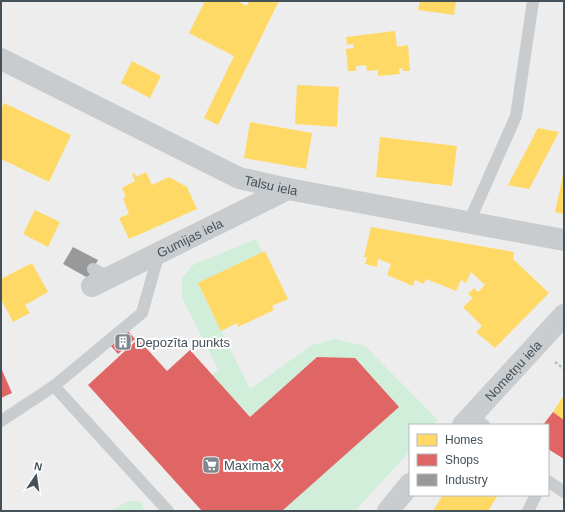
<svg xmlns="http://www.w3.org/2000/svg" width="565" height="512" viewBox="0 0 565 512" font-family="Arial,sans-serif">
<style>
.green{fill:#d0eed9}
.homes{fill:#ffd966}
.shops{fill:#e06666}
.industry{fill:#999}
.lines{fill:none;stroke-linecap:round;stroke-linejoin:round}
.path{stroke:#b6c3be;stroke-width:2.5;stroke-dasharray:3 2;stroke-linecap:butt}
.lane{stroke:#c9ccce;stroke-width:12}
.street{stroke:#c9ccce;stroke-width:22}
.secondary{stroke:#c9cdcf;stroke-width:22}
.labels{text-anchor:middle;stroke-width:4;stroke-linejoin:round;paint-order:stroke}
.street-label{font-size:13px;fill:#445159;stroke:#fff}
.poi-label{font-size:13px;fill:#445159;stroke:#fff;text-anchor:start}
</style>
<rect width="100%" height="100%" fill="#eeeded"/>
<!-- green -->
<g class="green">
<path d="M256,239L266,260L198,284L250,389L312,345L335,339L365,346L438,420L434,425H410V451L355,511H282L398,407L355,359L317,357L250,417L212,375L218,369L182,298V278L193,265Z"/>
<path d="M129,501H140L145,511H109Z"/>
</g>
<!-- homes -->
<g class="homes">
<path d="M205,1H237L247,6L249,1H279L218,125L204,118L234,56L189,33Z"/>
<path d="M420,1H456L454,15L418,10Z"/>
<path d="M395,31L397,47L408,45L410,71H403L402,68H399L400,74L378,76V70L367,71L366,65L356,66V71H348L346,49L354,48L353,44L347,45L346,37Z"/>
<path d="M132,61L161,76L150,98L121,83Z"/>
<path d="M297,85L339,87L337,127L295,124Z"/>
<path d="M4,103L71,135L49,182L1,159V110Z"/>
<path d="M250,122L312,133L306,169L244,158Z"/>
<path d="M538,128L559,132L529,189L508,185Z"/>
<path d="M380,137L457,146L452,186L376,177Z"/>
<path d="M146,172L152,185L169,177L187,187L197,209L129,239L119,218L129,214L123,198L126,197L122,188L135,181L132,174L135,173L136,177Z"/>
<path d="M563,175H564V214L555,212Z"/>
<path d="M35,210L60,222L48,247L23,234Z"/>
<path d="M371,227L514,252L513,259L549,293L495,348L476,332L482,326L463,307L473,298L468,294L474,288L478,292L485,285L471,272L466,283L461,280L456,291L426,279L424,284L415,280L413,286L387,275L391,264L378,259L377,267L365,264L367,257H364Z"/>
<path d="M265,251L288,299L272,306L274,310L238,327L237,323L221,331L198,283Z"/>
<path d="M32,263L48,292L25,305L30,313L13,322L1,299V279Z"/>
<path d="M564,395V420L553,412Z"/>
<path d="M443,495H498L488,511H433Z"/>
</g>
<!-- shops -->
<g class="shops">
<path d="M127,330L135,339L118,354L110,345Z"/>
<path d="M138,339L167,371L190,350L250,417L317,357L355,358L399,407L282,511H202L88,385Z"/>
<path d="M1,368L12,393L1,398Z"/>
<path d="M553,412L564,420V459L548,449V425H543Z"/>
</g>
<!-- industry -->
<path class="industry" d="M73,247L98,260L88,278L63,264Z"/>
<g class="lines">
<!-- path -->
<path class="path" d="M555,362L564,369"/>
<!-- lane -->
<g class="lane">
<path d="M469,222L516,116L533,1"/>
<path d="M93,269L110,277"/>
<path d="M54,386L142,313L159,253"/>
<path d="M472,415L484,425"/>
<path d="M1,421L54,386L168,511"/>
<path d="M548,481L564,492"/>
<path d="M528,511L536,495"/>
</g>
<!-- street -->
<g class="street">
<path id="s1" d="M1,59L239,178L288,189L564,240"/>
<path id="s2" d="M92,286L288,189"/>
</g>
<!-- secondary -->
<g class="secondary">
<path id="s3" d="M463,425L564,315"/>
<path d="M388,511L410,484"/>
</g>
</g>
<!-- icons -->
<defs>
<symbol id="building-square" viewBox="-11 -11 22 22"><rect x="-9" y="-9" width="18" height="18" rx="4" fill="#80888d" stroke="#fff"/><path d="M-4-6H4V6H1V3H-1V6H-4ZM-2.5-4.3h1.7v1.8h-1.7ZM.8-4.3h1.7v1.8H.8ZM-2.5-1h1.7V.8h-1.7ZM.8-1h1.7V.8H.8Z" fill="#fff"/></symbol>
<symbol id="supermarket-square" viewBox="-11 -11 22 22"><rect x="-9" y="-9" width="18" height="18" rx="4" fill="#80888d" stroke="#fff"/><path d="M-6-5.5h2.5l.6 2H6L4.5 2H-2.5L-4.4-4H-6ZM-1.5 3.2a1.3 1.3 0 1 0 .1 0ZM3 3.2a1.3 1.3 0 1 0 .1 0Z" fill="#fff"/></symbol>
</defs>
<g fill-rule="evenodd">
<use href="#building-square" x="113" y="332" width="20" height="20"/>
<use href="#supermarket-square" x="201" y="455" width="20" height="20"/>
</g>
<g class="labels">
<!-- street labels -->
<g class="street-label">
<text dy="5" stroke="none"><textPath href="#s1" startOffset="299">Talsu iela</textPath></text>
<text dy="5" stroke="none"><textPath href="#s2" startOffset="109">Gumijas iela</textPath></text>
<text dy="5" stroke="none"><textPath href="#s3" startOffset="74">Nometņu iela</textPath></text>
</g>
<!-- poi labels -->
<g class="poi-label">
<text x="136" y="347">Depozīta punkts</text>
<text x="224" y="470">Maxima X</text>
</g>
</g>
<!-- border -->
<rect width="565" height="512" fill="none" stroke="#445159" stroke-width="4"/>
<!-- legend -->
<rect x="409" y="424" width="140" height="72" fill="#ffffff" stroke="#b4b9bd"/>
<rect x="417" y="434" width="20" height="12" fill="#ffd966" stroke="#b4b9bd"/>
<text x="445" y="444" font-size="12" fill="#445159">Homes</text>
<rect x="417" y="454" width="20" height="12" fill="#e06666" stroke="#b4b9bd"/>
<text x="445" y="464" font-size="12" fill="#445159">Shops</text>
<rect x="417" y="474" width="20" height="12" fill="#999999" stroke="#b4b9bd"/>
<text x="445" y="484" font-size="12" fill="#445159">Industry</text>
<!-- north arrow -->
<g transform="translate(36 476) rotate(13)" stroke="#ffffff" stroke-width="3" paint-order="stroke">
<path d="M0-3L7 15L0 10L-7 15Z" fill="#445159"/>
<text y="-6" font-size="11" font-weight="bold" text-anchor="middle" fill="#445159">N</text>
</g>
</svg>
